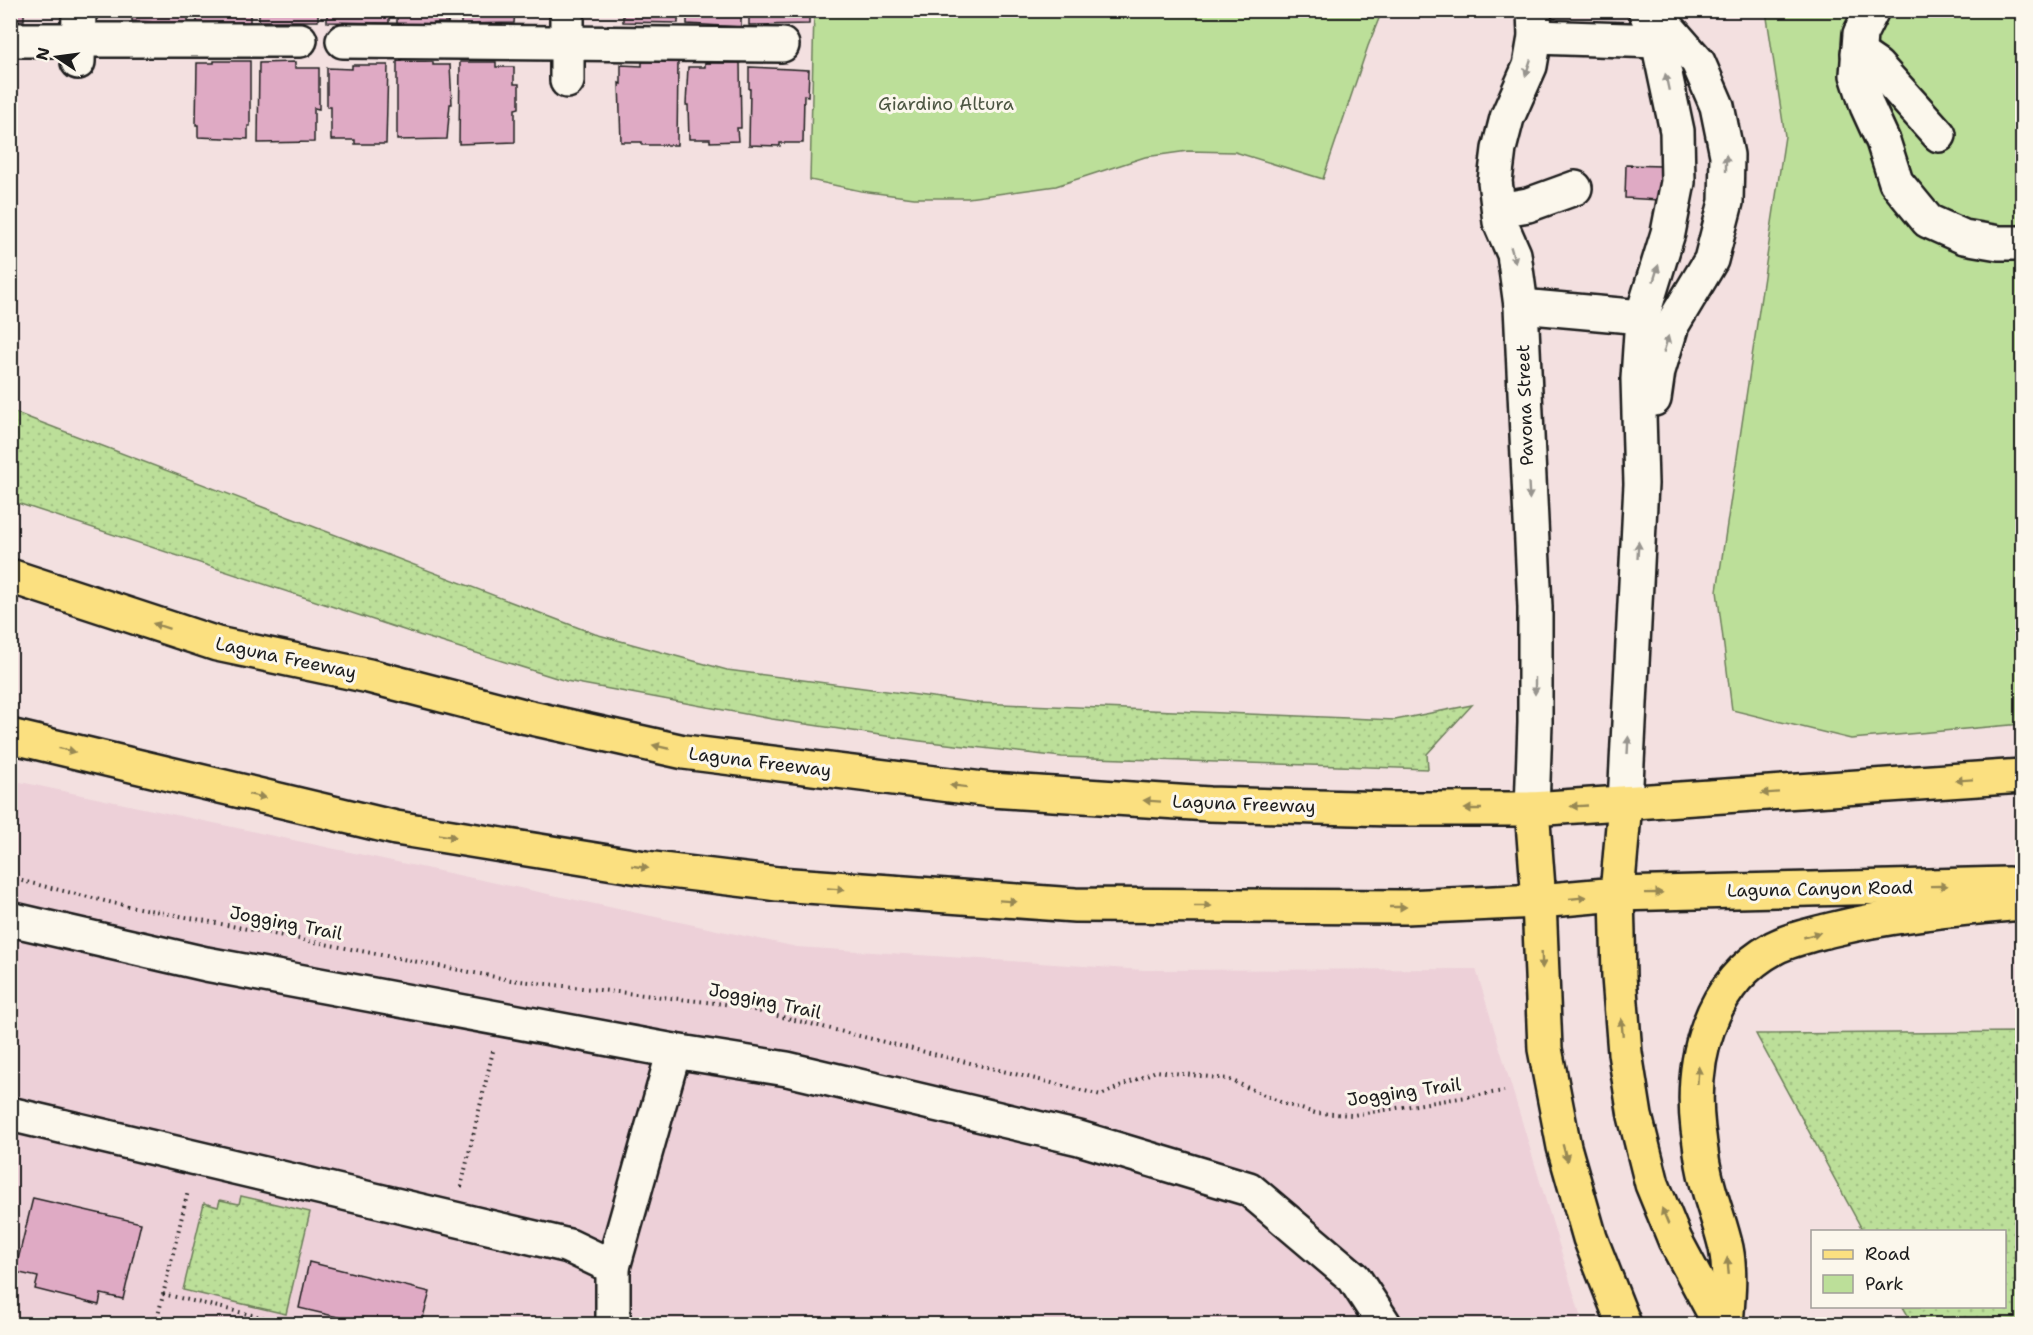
<svg xmlns="http://www.w3.org/2000/svg" width="2033" height="1335" viewBox="0 0 2033 1335" font-family="'Shantell Sans',sans-serif">
<style>
.built{fill:#edd0d8}
.grass{fill:url(#grass-dots);stroke:#6c7e5a;stroke-width:1.5}
.park{fill:#bcdf99;stroke:#6c7e5a;stroke-width:1.5}
.building{fill:#dfaac4;stroke:#1c1c1c;stroke-width:1.5}
.lines{fill:none;stroke-linecap:round;stroke-linejoin:round}
.minor-casing{stroke:#1c1c1c;stroke-width:38}
.major-casing{stroke:#1c1c1c;stroke-width:38}
.highway-casing{stroke:#1c1c1c;stroke-width:38}
.path{stroke:#1c1c1c;stroke-width:4;stroke-dasharray:1.5 4.5;stroke-linecap:butt}
.minor{stroke:#fbf7ec;stroke-width:33}
.major{stroke:#fbe080;stroke-width:33}
.highway{stroke:#fbe080;stroke-width:33}
.oneway{fill:#97948e}
.oneway2{fill:#978853}
.labels{text-anchor:middle;stroke-width:6;stroke-linejoin:round;paint-order:stroke}
.park-label{font-size:18px;fill:#4c5642;stroke:#fbf7ec}
.street-label{font-size:18px;fill:#1c1c1c;stroke:#fbf7ec}
</style>
<defs>
<pattern id="grass-dots" width="8" height="8" patternUnits="userSpaceOnUse" patternTransform="scale(1.5)"><rect width="8" height="8" fill="#bcdf99"/><path d="M2 2h.1M6 6h.1" fill="none" stroke="#a1bf83" stroke-width="1.8" stroke-linecap="round"/></pattern>
</defs>
<rect width="100%" height="100%" fill="#f3e0e0"/>
<filter id="ink" filterUnits="userSpaceOnUse"><feTurbulence type="fractalNoise" baseFrequency=".0167" numOctaves="2"/><feDisplacementMap in="SourceGraphic" scale="12" xChannelSelector="R" yChannelSelector="G"/><feConvolveMatrix kernelMatrix="1 2 1 2 8 2 1 2 1" color-interpolation-filters="sRGB"/></filter>
<g filter="url(#ink)">
<!-- built -->
<path class="built" d="M11,780L797,947L1144,970L1476,969L1583,1324H11Z"/>
<!-- grass -->
<g class="grass">
<path d="M11,411L595,634L727,670L978,703L1395,720L1472,705L1427,754L1428,769L1062,757L920,741L772,719L566,681L419,635L11,501Z"/>
<path d="M2022,1032V1324H1913L1903,1307L2004,1306V1232L1863,1231L1756,1034Z"/>
<path d="M241,1196L310,1212L286,1314L183,1290L204,1203L218,1207L220,1200L239,1204Z"/>
</g>
<!-- park -->
<g class="park">
<path d="M814,11V10L1382,11L1368,46L1323,179L1235,152L1188,151L1145,157L1056,186L968,198H914L861,191L810,180Z"/>
<path d="M1766,11H2022V724L1851,739L1732,710L1717,591L1785,136Z"/>
</g>
<!-- building -->
<g class="building">
<rect x="10" y="10" width="14" height="10"/>
<path d="M132,10H188V23L132,21Z"/>
<path d="M197,10H250V23L197,22Z"/>
<rect x="259" y="10" width="59" height="11"/>
<path d="M327,10H389V23L327,22Z"/>
<path d="M397,10H448V23H434V26H397Z"/>
<path d="M461,10H515L514,23L461,24Z"/>
<path d="M623,10H678V23L623,22Z"/>
<path d="M687,10H741V27L687,24Z"/>
<path d="M749,10H809V24L749,25Z"/>
<path d="M214,61H250V126H248V139L198,137V125H196L197,63H214Z"/>
<path d="M397,61L433,62V65H450L452,104H450L447,139L397,140Z"/>
<path d="M295,62V68H319V109L314,108V142L258,143L259,63Z"/>
<path d="M460,62H496V67H514V84H519V108L515,109V142L459,144Z"/>
<path d="M642,62H678L677,145H642V142H621L619,83L621,84V65L642,66Z"/>
<path d="M705,63H740L741,128H737L738,141L710,142V139H689L688,105H686L688,67H705Z"/>
<path d="M352,65H388L386,144H355V140H331V107H327V68L352,69Z"/>
<path d="M749,67L809,70L808,96L804,95L803,143H780V146L749,145L750,89H749Z"/>
<path d="M1626,165L1661,166L1659,200L1625,198Z"/>
<path d="M33,1198L141,1223L123,1299L101,1294L99,1305L35,1289L38,1277L15,1272Z"/>
<path d="M309,1262L430,1292L421,1324H368L299,1308Z"/>
</g>
<g class="lines">
<defs>
<g id="minor">
<path d="M567,10V81"/>
<path d="M1872,10L1860,34L1857,75L1867,106L1883,141L1896,182L1928,221L1964,237L1999,243H2022"/>
<path d="M1649,15L1670,30L1698,62L1717,106L1727,155L1726,202L1711,260L1672,325L1658,371L1654,399"/>
<path d="M1535,37L1658,41"/>
<path d="M10,40H300"/>
<path d="M343,41L782,45"/>
<path d="M1858,53L1877,66L1939,135"/>
<path d="M78,62L79,10"/>
<path d="M1499,210L1528,205L1575,188"/>
<path d="M1521,306L1642,317"/>
<path d="M1625,803L1641,484L1638,379L1642,317L1668,233L1678,182L1677,131L1658,41L1645,10"/>
<path d="M1532,809L1535,723V607L1521,306L1514,254L1500,222L1495,181L1499,149L1507,118L1530,66L1535,37L1534,10"/>
<path d="M10,919L206,964L674,1051"/>
<path d="M10,1114L569,1246L613,1267V1324"/>
<path d="M613,1267L674,1051L787,1069L1079,1138L1249,1189L1354,1278L1384,1324"/>
</g>
<g id="major">
<path d="M1625,803L1617,894L1619,977L1625,1053L1635,1116L1652,1184L1675,1240L1720,1324"/>
<path d="M1539,901L1617,894L2008,884"/>
<path d="M1624,1324L1590,1238L1564,1147L1545,1049L1539,901L1532,809L2022,776"/>
<path d="M1726,1324C1728,1299 1731,1273 1726,1248C1720,1221 1709,1196 1704,1169C1701,1156 1700,1142 1698,1129C1690,1060 1709,983 1774,948C1791,939 1811,935 1830,930C1893,914 1958,909 2022,903"/>
</g>
<g id="highway">
<path d="M10,576L217,644L369,676L527,717L684,752L991,790L1209,804L1391,809H1532"/>
<path d="M10,736L396,828L645,868L778,884L1075,905L1405,907L1539,901"/>
</g>
</defs>
<!-- minor casing -->
<use href="#minor" class="minor-casing"/>
<!-- major casing -->
<use href="#major" class="major-casing"/>
<!-- highway casing -->
<use href="#highway" class="highway-casing"/>
<!-- path -->
<g class="path">
<path d="M10,878L113,903L511,980L733,1005L1101,1095L1156,1071L1228,1079L1285,1104L1315,1113L1353,1115L1504,1091"/>
<path d="M461,1187L493,1051"/>
<path d="M163,1294L290,1324"/>
<path d="M156,1324L188,1191"/>
</g>
<!-- minor -->
<use href="#minor" class="minor"/>
<!-- major -->
<use href="#major" class="major"/>
<!-- highway -->
<use href="#highway" class="highway"/>
</g>
<!-- one-way arrows -->
<defs><path id="oneway-solid" d="M-6-.8H1V-3.2L6.5 0L1 3.2V.8H-6Z" transform="scale(1.5)"/></defs>
<g class="oneway">
<use href="#oneway-solid" transform="translate(1528 68) rotate(108)"/>
<use href="#oneway-solid" transform="translate(1667 82) rotate(-102)"/>
<use href="#oneway-solid" transform="translate(1726 163) rotate(-90)"/>
<use href="#oneway-solid" transform="translate(1513 255) rotate(74)"/>
<use href="#oneway-solid" transform="translate(1656 273) rotate(-73)"/>
<use href="#oneway-solid" transform="translate(1666 344) rotate(-74)"/>
<use href="#oneway-solid" transform="translate(1529 491) rotate(87)"/>
<use href="#oneway-solid" transform="translate(1638 550) rotate(-87)"/>
<use href="#oneway-solid" transform="translate(1535 686) rotate(90)"/>
<use href="#oneway-solid" transform="translate(1628 745) rotate(-87)"/>
</g>
<g class="oneway2">
<use href="#oneway-solid" transform="translate(161 626) rotate(-162)"/>
<use href="#oneway-solid" transform="translate(661 747) rotate(-167)"/>
<use href="#oneway-solid" transform="translate(67 750) rotate(14)"/>
<use href="#oneway-solid" transform="translate(1964 780) rotate(176)"/>
<use href="#oneway-solid" transform="translate(958 786) rotate(-173)"/>
<use href="#oneway-solid" transform="translate(1770 793) rotate(176)"/>
<use href="#oneway-solid" transform="translate(257 796) rotate(13)"/>
<use href="#oneway-solid" transform="translate(1152 801) rotate(-176)"/>
<use href="#oneway-solid" transform="translate(1579 806) rotate(177)"/>
<use href="#oneway-solid" transform="translate(1473 809) rotate(-180)"/>
<use href="#oneway-solid" transform="translate(448 836) rotate(9)"/>
<use href="#oneway-solid" transform="translate(640 867) rotate(9)"/>
<use href="#oneway-solid" transform="translate(1939 886) rotate(-1)"/>
<use href="#oneway-solid" transform="translate(836 889) rotate(4)"/>
<use href="#oneway-solid" transform="translate(1654 893) rotate(-1)"/>
<use href="#oneway-solid" transform="translate(1578 898) rotate(-6)"/>
<use href="#oneway-solid" transform="translate(1008 901) rotate(4)"/>
<use href="#oneway-solid" transform="translate(1203 906)"/>
<use href="#oneway-solid" transform="translate(1398 907)"/>
<use href="#oneway-solid" transform="translate(1812 935) rotate(-16)"/>
<use href="#oneway-solid" transform="translate(1542 960) rotate(88)"/>
<use href="#oneway-solid" transform="translate(1622 1027) rotate(-95)"/>
<use href="#oneway-solid" transform="translate(1698 1075) rotate(-86)"/>
<use href="#oneway-solid" transform="translate(1565 1153) rotate(75)"/>
<use href="#oneway-solid" transform="translate(1665 1216) rotate(-112)"/>
<use href="#oneway-solid" transform="translate(1728 1266) rotate(-95)"/>
</g>
</g>
<g class="labels">
<!-- park labels -->
<g class="park-label">
<text x="946" y="110">Giardino Altura</text>
</g>
<!-- street labels -->
<g class="street-label">
<text transform="translate(1525 405) rotate(-92)" y="6">Pavona Street</text>
<text transform="translate(286 658) rotate(12)" y="6">Laguna Freeway</text>
<text transform="translate(760 762) rotate(7)" y="6">Laguna Freeway</text>
<text transform="translate(1244 804) rotate(2)" y="6">Laguna Freeway</text>
<text transform="translate(1820 889) rotate(-1)" y="6">Laguna Canyon Road</text>
<text transform="translate(286 923) rotate(11)" y="6">Jogging Trail</text>
<text transform="translate(765 1001) rotate(12)" y="6">Jogging Trail</text>
<text transform="translate(1404 1092) rotate(-8)" y="6">Jogging Trail</text>
</g>
</g>
<!-- margin -->
<rect width="2033" height="1335" fill="none" stroke="#fbf7ec" stroke-width="36"/>
<rect x="18" y="18" width="1997" height="1299" fill="none" stroke="#1c1c1c" stroke-width="2" filter="url(#ink)"/>
<!-- legend -->
<rect x="1811" y="1230" width="195" height="78" fill="#fbf7ec" stroke="#a29f99" stroke-width="1.5"/>
<rect x="1823" y="1250" width="30" height="9" fill="#fbe080" stroke="#a29f99" stroke-width="1.5"/>
<text x="1865" y="1260" font-size="18" fill="#1c1c1c">Road</text>
<rect x="1823" y="1275" width="30" height="18" fill="#bcdf99" stroke="#a29f99" stroke-width="1.5"/>
<text x="1865" y="1290" font-size="18" fill="#1c1c1c">Park</text>
<!-- north arrow -->
<g transform="translate(57 57) rotate(283)" stroke="#fbf7ec" stroke-width="4.5" paint-order="stroke">
<path d="M0-4.5L10 22L0 15L-10 22Z" fill="#1c1c1c"/>
<text y="-9" font-size="16" font-weight="bold" text-anchor="middle" fill="#1c1c1c">N</text>
</g>
</svg>
